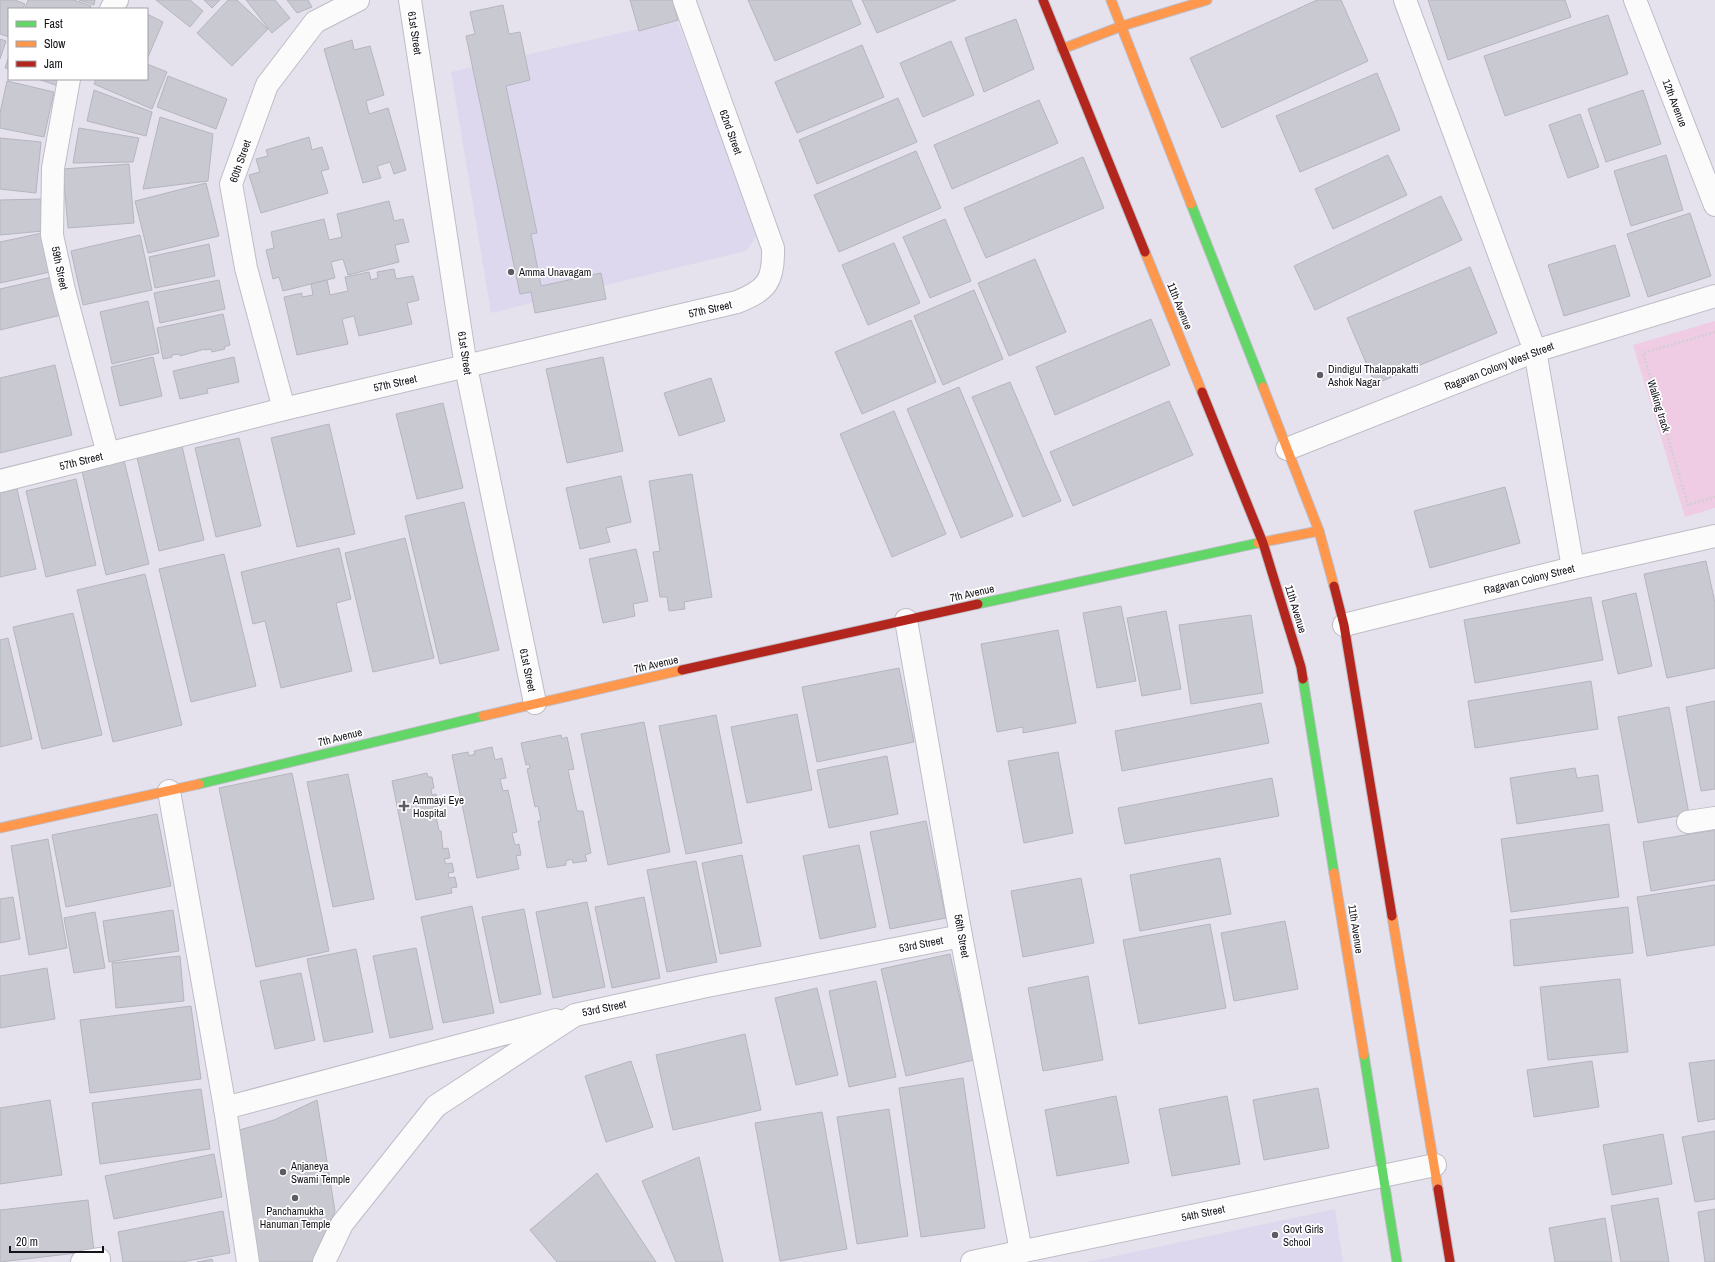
<svg xmlns="http://www.w3.org/2000/svg" width="1715" height="1262" viewBox="0 0 1715 1262" font-family="'Archivo Narrow',sans-serif">
<style>
.built{fill:#ddd8ed}
.green{fill:#efcce4}
.building{fill:#c9c9d2;stroke:#b5b5bf}
.lines{fill:none;stroke-linecap:round;stroke-linejoin:round}
.street-casing{stroke:#bebcc5;stroke-width:24}
.fast-casing{stroke:#bebcc5;stroke-width:11}
.slow-casing{stroke:#bebcc5;stroke-width:11}
.jam-casing{stroke:#bebcc5;stroke-width:11}
.path{stroke:#d0cfd3;stroke-width:2.5;stroke-dasharray:2 2;stroke-linecap:butt}
.street{stroke:#fbfbfc;stroke-width:22}
.fast{stroke:#63d668;stroke-width:9}
.slow{stroke:#ff974d;stroke-width:9}
.jam{stroke:#b3261e;stroke-width:9}
.poi-dot{fill:#5d5b64;stroke:#fff;stroke-width:1.5}
.labels{text-anchor:middle;stroke-width:3.5;stroke-linejoin:round;paint-order:stroke}
.street-label{font-size:11px;fill:#14121a;stroke:#fff}
.poi-label{font-size:11px;fill:#14121a;stroke:#fff;text-anchor:start}
</style>
<rect width="100%" height="100%" fill="#e5e2ee"/>
<!-- built -->
<g class="built">
<path d="M677,20L758,234L746,251L491,313L451,72Z"/>
<path d="M1335,1209L1343,1262H1087Z"/>
</g>
<!-- green -->
<path class="green" d="M1715,321V508L1685,517L1633,345Z"/>
<!-- building -->
<g class="building">
<path d="M0,0H15L25,4L23,9H9V37L0,34Z"/>
<path d="M28,0H74L91,6L90,9H25Z"/>
<path d="M79,0H95L94,5Z"/>
<path d="M156,0H190L203,11L190,27Z"/>
<path d="M204,0H220L212,8Z"/>
<path d="M228,0H237L268,29L232,66L197,33Z"/>
<path d="M246,0H275L290,18L272,33Z"/>
<path d="M287,0H308L312,7L297,13Z"/>
<path d="M630,0H672L678,20L639,31Z"/>
<path d="M748,0H851L861,24L775,61Z"/>
<path d="M862,0H956L877,33Z"/>
<path d="M1317,0H1341L1368,61L1222,128L1190,58Z"/>
<path d="M1428,0H1565L1571,17L1448,60Z"/>
<path d="M503,5L509,34L520,32L530,80L506,86L537,233L531,234L541,286L601,273L606,299L535,313L531,292L520,294L466,36L475,34L470,12Z"/>
<path d="M147,14L163,22L148,57H147Z"/>
<path d="M1608,15L1628,74L1505,116L1484,56Z"/>
<path d="M1016,19L1034,69L984,92L965,38Z"/>
<path d="M0,39L6,41L0,59Z"/>
<path d="M352,40L354,50L370,46L384,95L366,101L369,114L388,108L406,170L394,174L390,162L377,166L381,178L363,183L324,49Z"/>
<path d="M951,41L974,95L923,117L900,63Z"/>
<path d="M862,45L884,97L797,133L775,82Z"/>
<path d="M9,56V69L5,68Z"/>
<path d="M147,64L167,72L152,109L94,84L96,79H147Z"/>
<path d="M1377,73L1400,130L1300,172L1276,116Z"/>
<path d="M168,76L227,99L216,129L157,107Z"/>
<path d="M38,79H64L61,87Z"/>
<path d="M7,81L54,92L44,137L0,128V113Z"/>
<path d="M94,90L152,112L146,136L87,121Z"/>
<path d="M1643,90L1661,144L1606,162L1588,109Z"/>
<path d="M898,98L917,142L817,184L799,140Z"/>
<path d="M1039,100L1058,143L952,189L934,145Z"/>
<path d="M1580,114L1599,167L1568,178L1549,125Z"/>
<path d="M160,117L213,134L208,181L143,189Z"/>
<path d="M79,128L139,138L133,162L73,163Z"/>
<path d="M309,137L312,150L322,147L329,169L321,171L328,193L261,213L249,175L260,172L256,159L268,156L266,150Z"/>
<path d="M0,138L41,142L36,193L0,189Z"/>
<path d="M916,151L941,208L839,252L814,195Z"/>
<path d="M1388,155L1407,195L1333,229L1315,189Z"/>
<path d="M1666,155L1683,210L1631,226L1614,171Z"/>
<path d="M1083,157L1104,208L986,258L964,208Z"/>
<path d="M129,164L134,223L68,228L63,169Z"/>
<path d="M206,183L219,236L148,253L135,201Z"/>
<path d="M1441,196L1462,240L1315,310L1294,266Z"/>
<path d="M41,199L43,231L0,235V200Z"/>
<path d="M389,201L394,221L403,219L409,242L395,245L399,262L348,275L343,259L331,262L335,278L283,291L279,277L273,279L266,250L274,248L271,232L324,219L329,240L342,237L337,214Z"/>
<path d="M1690,213L1711,276L1648,297L1627,234Z"/>
<path d="M945,219L971,281L930,298L903,237Z"/>
<path d="M42,233L50,272L0,283V242Z"/>
<path d="M140,235L152,290L83,305L71,251Z"/>
<path d="M894,243L920,303L868,325L842,265Z"/>
<path d="M209,244L215,276L155,288L149,257Z"/>
<path d="M1615,245L1630,296L1564,316L1548,265Z"/>
<path d="M1035,259L1066,332L1009,356L978,283Z"/>
<path d="M1470,267L1497,333L1375,384L1347,318Z"/>
<path d="M394,269L396,279L413,276L419,300L407,303L412,324L359,336L354,316L342,319L348,344L297,355L284,297L302,293V297L313,295L311,284L327,280L330,295L348,291L345,277L369,272L371,280L378,278L377,272Z"/>
<path d="M52,277L61,315L0,330V289Z"/>
<path d="M219,280L225,309L160,323L154,293Z"/>
<path d="M974,290L1003,359L943,385L914,316Z"/>
<path d="M148,301L159,353L112,364L100,312Z"/>
<path d="M223,314L230,345L224,347L225,349L212,352L211,349L205,350V349L180,356V354L172,355V357L163,359L157,328Z"/>
<path d="M1151,319L1170,365L1055,415L1036,367Z"/>
<path d="M911,320L936,382L862,414L835,352Z"/>
<path d="M153,357L162,396L120,406L111,367Z"/>
<path d="M234,357L239,382L207,389L208,393L180,399L173,371Z"/>
<path d="M603,357L623,451L567,463L546,369Z"/>
<path d="M55,365L72,435L0,453V378Z"/>
<path d="M711,378L725,421L679,436L664,393Z"/>
<path d="M1010,382L1061,501L1023,517L972,397Z"/>
<path d="M959,387L1013,516L961,538L907,409Z"/>
<path d="M1169,401L1193,455L1073,506L1050,452Z"/>
<path d="M443,403L463,488L417,499L396,414Z"/>
<path d="M894,411L946,534L892,557L840,434Z"/>
<path d="M329,424L355,534L297,547L271,438Z"/>
<path d="M239,438L261,526L216,537L195,448Z"/>
<path d="M181,442L204,540L159,551L136,453Z"/>
<path d="M124,460L149,564L106,575L82,471Z"/>
<path d="M692,474L712,597L684,602L685,609L669,611L667,597H660L653,552L660,551L649,481Z"/>
<path d="M621,476L631,522L606,528L610,542L580,549L566,488Z"/>
<path d="M76,479L96,565L46,577L26,491Z"/>
<path d="M1505,487L1520,543L1430,568L1414,511Z"/>
<path d="M17,489L36,569L0,577V493Z"/>
<path d="M464,502L499,650L440,664L405,516Z"/>
<path d="M405,538L434,658L373,672L345,553Z"/>
<path d="M339,548L351,599L336,603L352,671L281,688L265,621L253,624L241,572Z"/>
<path d="M636,549L648,601L633,604L635,616L603,623L589,559Z"/>
<path d="M224,554L256,686L191,702L159,569Z"/>
<path d="M1706,561L1715,603V668L1667,678L1644,574Z"/>
<path d="M145,574L182,725L113,742L77,590Z"/>
<path d="M1636,593L1652,666L1618,674L1602,601Z"/>
<path d="M1591,597L1603,660L1475,683L1464,620Z"/>
<path d="M1121,606L1136,681L1097,688L1083,613Z"/>
<path d="M1166,611L1181,689L1142,696L1127,618Z"/>
<path d="M73,613L102,735L42,749L13,627Z"/>
<path d="M1251,615L1263,693L1191,704L1179,625Z"/>
<path d="M1058,630L1076,723L1023,733V727L997,732L981,644Z"/>
<path d="M8,638L32,739L0,747V640Z"/>
<path d="M899,668L914,742L817,762L802,687Z"/>
<path d="M1591,681L1598,729L1475,748L1468,701Z"/>
<path d="M1715,701V789L1701,791L1686,707Z"/>
<path d="M1261,703L1269,743L1122,771L1115,731Z"/>
<path d="M1669,707L1689,814L1638,823L1618,717Z"/>
<path d="M797,714L812,790L747,803L731,727Z"/>
<path d="M716,715L742,843L686,854L659,726Z"/>
<path d="M644,722L670,852L608,865L581,734Z"/>
<path d="M561,735L562,739L567,737L574,769L568,770L577,811H583L591,853L585,855L587,861L573,863L572,859L566,861V865L547,868L538,821H541L538,806L535,807L527,769L530,768L529,764L526,765L521,743Z"/>
<path d="M492,747L495,760L502,758L506,778L500,779L503,791L508,790L517,832L512,833L515,845L519,844L521,855L516,856L519,869L477,878L452,755L468,752L469,756L475,754L474,751Z"/>
<path d="M1058,752L1073,833L1024,843L1008,761Z"/>
<path d="M887,756L898,814L829,828L817,770Z"/>
<path d="M1575,768L1577,778L1598,775L1603,811L1517,824L1510,778Z"/>
<path d="M292,773L329,951L256,967L219,788Z"/>
<path d="M427,773L428,777H432L434,788L431,789L432,795L436,794L438,801L433,802L434,807L438,806L440,815L436,816L439,831H441L443,849L448,848L450,858L444,859L446,864L452,863L454,872L448,873L449,878L455,877L457,887L451,888L452,893L416,900L392,781Z"/>
<path d="M348,774L374,899L333,907L307,782Z"/>
<path d="M1272,778L1279,816L1125,844L1118,808Z"/>
<path d="M157,814L171,886L66,907L52,835Z"/>
<path d="M926,821L946,918L890,929L870,832Z"/>
<path d="M1609,824L1619,897L1511,912L1501,839Z"/>
<path d="M1715,830V880L1651,891L1643,842Z"/>
<path d="M48,839L67,948L29,955L11,846Z"/>
<path d="M859,845L876,927L820,939L803,856Z"/>
<path d="M742,855L761,946L720,954L702,863Z"/>
<path d="M1220,858L1231,914L1140,931L1130,875Z"/>
<path d="M696,861L717,962L667,972L647,870Z"/>
<path d="M1081,878L1094,943L1023,957L1011,891Z"/>
<path d="M1715,885V945L1647,956L1637,897Z"/>
<path d="M13,897L20,939L0,943V899Z"/>
<path d="M644,897L660,978L612,988L595,907Z"/>
<path d="M587,902L605,987L553,998L536,912Z"/>
<path d="M472,906L494,1013L443,1023L421,917Z"/>
<path d="M1628,907L1633,953L1514,966L1510,920Z"/>
<path d="M524,909L541,994L500,1003L482,917Z"/>
<path d="M173,910L179,951L109,962L103,921Z"/>
<path d="M95,912L105,968L74,973L64,918Z"/>
<path d="M1285,921L1298,989L1234,1001L1221,933Z"/>
<path d="M1210,924L1226,1008L1139,1024L1123,940Z"/>
<path d="M416,948L433,1029L390,1038L373,956Z"/>
<path d="M356,949L373,1032L324,1042L307,959Z"/>
<path d="M950,954L974,1060L906,1076L881,969Z"/>
<path d="M180,956L184,1001L116,1008L112,963Z"/>
<path d="M47,968L55,1019L0,1028V976Z"/>
<path d="M301,973L315,1040L275,1049L260,981Z"/>
<path d="M1088,976L1103,1060L1043,1071L1028,988Z"/>
<path d="M1620,979L1628,1052L1548,1060L1540,987Z"/>
<path d="M876,981L896,1077L849,1087L829,991Z"/>
<path d="M817,988L838,1075L796,1085L775,998Z"/>
<path d="M191,1006L201,1079L90,1093L80,1020Z"/>
<path d="M745,1034L761,1110L673,1130L656,1055Z"/>
<path d="M1715,1060V1119L1698,1122L1689,1063Z"/>
<path d="M631,1061L653,1127L606,1142L585,1076Z"/>
<path d="M1592,1061L1599,1107L1534,1117L1527,1070Z"/>
<path d="M963,1078L985,1228L921,1237L899,1088Z"/>
<path d="M1318,1088L1329,1148L1264,1160L1253,1100Z"/>
<path d="M201,1089L210,1149L100,1164L92,1103Z"/>
<path d="M1116,1096L1129,1163L1057,1176L1045,1110Z"/>
<path d="M1227,1096L1240,1164L1172,1176L1159,1109Z"/>
<path d="M50,1100L62,1175L0,1184V1108Z"/>
<path d="M317,1100L335,1211L312,1262H254L229,1133L274,1120Z"/>
<path d="M889,1109L908,1236L857,1244L837,1117Z"/>
<path d="M822,1112L847,1249L780,1261L755,1123Z"/>
<path d="M1715,1131V1199L1695,1202L1682,1137Z"/>
<path d="M1663,1134L1672,1184L1612,1195L1603,1145Z"/>
<path d="M214,1154L222,1197L114,1219L105,1176Z"/>
<path d="M699,1157L723,1262H676L642,1181Z"/>
<path d="M597,1173L656,1262H557L530,1230Z"/>
<path d="M1658,1198L1669,1262H1621L1611,1206Z"/>
<path d="M88,1200L94,1251L0,1262V1210Z"/>
<path d="M1715,1209V1262H1705L1698,1212Z"/>
<path d="M223,1211L230,1253L182,1262H123L118,1232Z"/>
<path d="M1605,1218L1612,1262H1555L1549,1228Z"/>
<path d="M212,1259L213,1262H197Z"/>
</g>
<g class="lines">
<defs>
<g id="street">
<path d="M410,0L466,367L535,703"/>
<path d="M1405,0L1535,351L1573,568"/>
<path d="M1635,0L1715,205"/>
<path d="M111,9L117,0"/>
<path d="M69,79L53,168L52,235L64,290L108,454"/>
<path d="M284,409L246,268L231,184L267,85L315,22L358,0"/>
<path d="M1287,449L1535,351L1715,296"/>
<path d="M0,481L284,409L737,302C767,290 774,281 773,248L684,0"/>
<path d="M906,620L961,936L1021,1251"/>
<path d="M1344,625L1573,568L1715,536"/>
<path d="M169,791L225,1108"/>
<path d="M1688,822L1715,818"/>
<path d="M82,1262L99,1259"/>
<path d="M248,1262L225,1108L556,1020"/>
<path d="M324,1262L342,1224L436,1106L575,1015L702,987L961,936"/>
<path d="M972,1262L1435,1165"/>
</g>
<g id="fast">
<path d="M1191,204L1263,387"/>
<path d="M978,604L1258,543"/>
<path d="M1303,679L1334,873"/>
<path d="M199,784L483,716"/>
<path d="M1364,1055L1397,1262"/>
</g>
<g id="slow">
<path d="M1111,0L1191,204"/>
<path d="M1062,49L1122,26L1207,0"/>
<path d="M1145,252L1202,392"/>
<path d="M1263,387L1319,531L1334,586"/>
<path d="M1258,543L1319,531"/>
<path d="M483,716L682,670"/>
<path d="M0,828L199,784"/>
<path d="M1334,873L1364,1055"/>
<path d="M1392,916L1438,1189"/>
</g>
<g id="jam">
<path d="M1043,0L1145,252"/>
<path d="M1202,392L1263,543L1301,667L1303,679"/>
<path d="M1334,586L1344,625L1392,916"/>
<path d="M682,670L978,604"/>
<path d="M1438,1189L1450,1262"/>
</g>
</defs>
<!-- street casing -->
<use href="#street" class="street-casing"/>
<!-- fast casing -->
<use href="#fast" class="fast-casing"/>
<!-- slow casing -->
<use href="#slow" class="slow-casing"/>
<!-- jam casing -->
<use href="#jam" class="jam-casing"/>
<!-- path -->
<path class="path" d="M1715,332L1643,353L1688,505L1715,497"/>
<!-- street -->
<use href="#street" class="street"/>
<!-- fast -->
<use href="#fast" class="fast"/>
<!-- slow -->
<use href="#slow" class="slow"/>
<!-- jam -->
<use href="#jam" class="jam"/>
</g>
<!-- markers -->
<g class="poi-dot">
<circle cx="511" cy="272" r="4"/>
<circle cx="1320" cy="375" r="4"/>
<path d="M402 800h4v4h4v4h-4v4h-4v-4h-4v-4h4z"/>
<circle cx="283" cy="1172" r="4"/>
<circle cx="295" cy="1198" r="4"/>
<circle cx="1275" cy="1235" r="4"/>
</g>
<g class="labels">
<!-- street labels -->
<g class="street-label">
<text transform="translate(415 33) rotate(81)" y="4">61st Street</text>
<text transform="translate(1675 103) rotate(69)" y="4">12th Avenue</text>
<text transform="translate(731 132) rotate(70)" y="4">62nd Street</text>
<text transform="translate(240 161) rotate(-71)" y="4">60th Street</text>
<text transform="translate(60 268) rotate(78)" y="4">59th Street</text>
<text transform="translate(1180 306) rotate(68)" y="4">11th Avenue</text>
<text transform="translate(710 309) rotate(-13)" y="4">57th Street</text>
<text transform="translate(465 353) rotate(81)" y="4">61st Street</text>
<text transform="translate(1499 366) rotate(-21)" y="4">Ragavan Colony West Street</text>
<text transform="translate(395 383) rotate(-13)" y="4">57th Street</text>
<text transform="translate(1659 406) rotate(73)" y="4">Walking track</text>
<text transform="translate(81 461) rotate(-14)" y="4">57th Street</text>
<text transform="translate(1529 579) rotate(-14)" y="4">Ragavan Colony Street</text>
<text transform="translate(972 593) rotate(-13)" y="4">7th Avenue</text>
<text transform="translate(1296 609) rotate(73)" y="4">11th Avenue</text>
<text transform="translate(656 664) rotate(-13)" y="4">7th Avenue</text>
<text transform="translate(528 670) rotate(78)" y="4">61st Street</text>
<text transform="translate(340 737) rotate(-14)" y="4">7th Avenue</text>
<text transform="translate(1356 929) rotate(81)" y="4">11th Avenue</text>
<text transform="translate(962 936) rotate(80)" y="4">56th Street</text>
<text transform="translate(921 944) rotate(-11)" y="4">53rd Street</text>
<text transform="translate(604 1008) rotate(-12)" y="4">53rd Street</text>
<text transform="translate(1203 1213) rotate(-12)" y="4">54th Street</text>
</g>
<!-- poi labels -->
<g class="poi-label">
<text x="519" y="276">Amma Unavagam</text>
<text x="1328" y="373">Dindigul Thalappakatti<tspan x="1328" dy="13">Ashok Nagar</tspan></text>
<text x="413" y="804">Ammayi Eye<tspan x="413" dy="13">Hospital</tspan></text>
<text x="291" y="1170">Anjaneya<tspan x="291" dy="13">Swami Temple</tspan></text>
<text x="295" y="1215" text-anchor="middle">Panchamukha<tspan x="295" dy="13">Hanuman Temple</tspan></text>
<text x="1283" y="1233">Govt Girls<tspan x="1283" dy="13">School</tspan></text>
</g>
</g>
<!-- legend -->
<rect x="8" y="8" width="140" height="72" fill="#ffffff" stroke="#a1a0a3"/>
<rect x="16" y="21" width="20" height="6" fill="#63d668" stroke="#a1a0a3"/>
<text x="44" y="28" font-size="12" fill="#14121a">Fast</text>
<rect x="16" y="41" width="20" height="6" fill="#ff974d" stroke="#a1a0a3"/>
<text x="44" y="48" font-size="12" fill="#14121a">Slow</text>
<rect x="16" y="61" width="20" height="6" fill="#b3261e" stroke="#a1a0a3"/>
<text x="44" y="68" font-size="12" fill="#14121a">Jam</text>
<!-- scale -->
<path d="M10 1246v6h93v-6" fill="none" stroke="#14121a" stroke-width="2"/>
<text x="16" y="1246" font-size="12" fill="#14121a" stroke="#ffffff" stroke-width="3" paint-order="stroke">20 m</text>
</svg>
